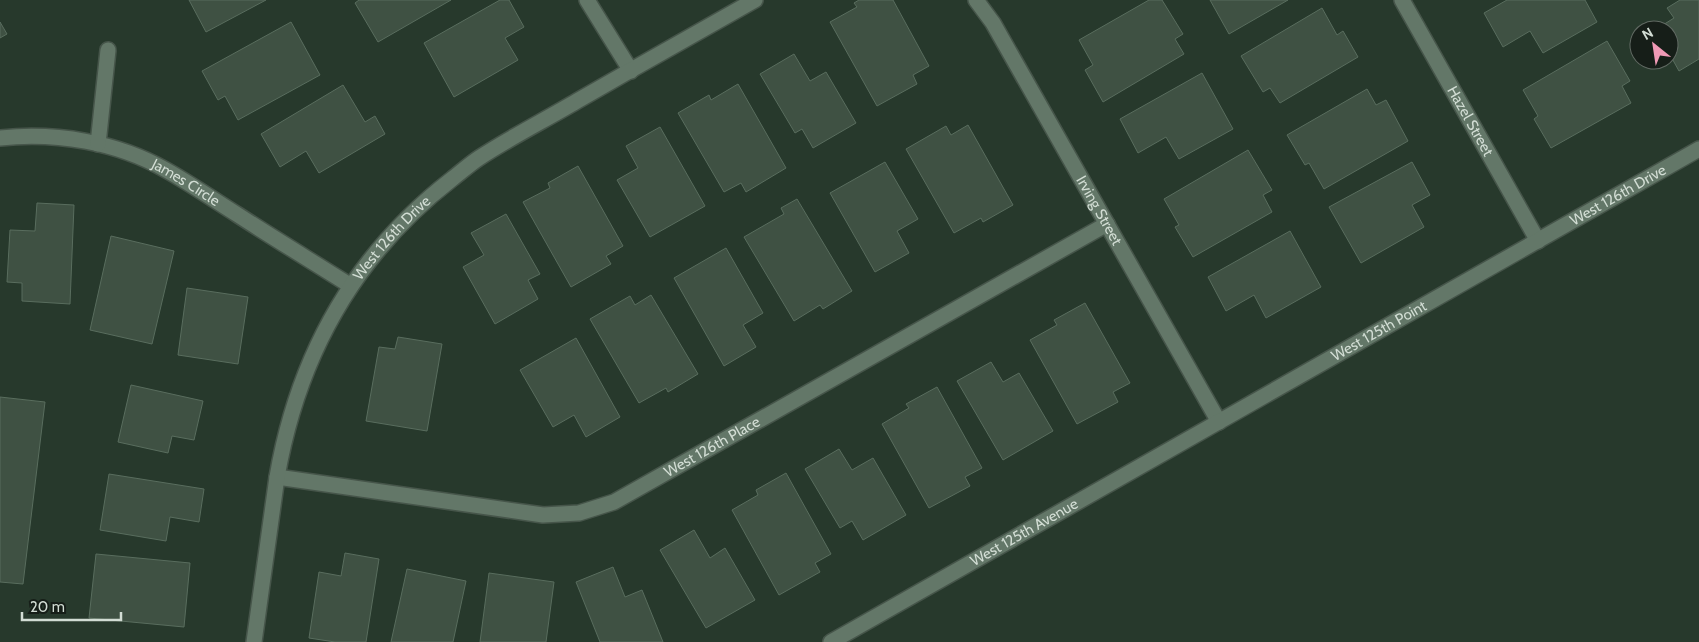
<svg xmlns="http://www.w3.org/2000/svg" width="1699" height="642" viewBox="0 0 1699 642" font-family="Cabin,sans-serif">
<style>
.building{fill:#3f5143;stroke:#596d5e}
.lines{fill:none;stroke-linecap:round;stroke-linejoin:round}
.street-casing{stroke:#46554a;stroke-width:18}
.street{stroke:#637768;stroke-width:15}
.labels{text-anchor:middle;stroke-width:4.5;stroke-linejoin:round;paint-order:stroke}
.street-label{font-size:15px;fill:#d2ddd4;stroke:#161e18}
</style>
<rect width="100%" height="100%" fill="#27392c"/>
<!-- building -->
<g class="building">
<path d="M189,0H266L206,32Z"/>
<path d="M359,0H451L378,42L355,3Z"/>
<path d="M500,0H509L524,27L505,38L518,60L454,97L424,43Z"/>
<path d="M859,0H893L929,66L913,75L917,84L877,106L830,22L857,7L854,3Z"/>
<path d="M1149,0H1162L1183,34L1175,39L1184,54L1103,102L1085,70L1093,65L1079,40Z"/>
<path d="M1210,0H1288L1229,34Z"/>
<path d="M1507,0H1585L1597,22L1543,53L1530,31L1503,47L1484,13Z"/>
<path d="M1680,0H1699V59L1679,71L1669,53V30H1655L1674,18L1667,8Z"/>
<path d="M1322,8L1337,35L1343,31L1358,57L1280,103L1270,88L1263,92L1241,56Z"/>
<path d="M0,22L7,34L0,38Z"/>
<path d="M291,22L320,75L238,120L225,96L218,100L202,71Z"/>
<path d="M1607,41L1630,81L1622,86L1631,103L1551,148L1534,119L1538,116L1523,90Z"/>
<path d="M794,54L810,81L826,72L856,123L813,148L802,129L795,133L760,74Z"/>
<path d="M1202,73L1233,129L1179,159L1166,137L1138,153L1120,119Z"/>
<path d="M738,84L786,168L746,192L741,183L724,192L678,113L709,95L711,100Z"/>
<path d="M343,85L365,122L375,116L385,134L319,173L306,151L280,167L261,134Z"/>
<path d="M1367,89L1376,105L1386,100L1408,141L1324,189L1309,163L1305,165L1287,135Z"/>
<path d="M968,125L1013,205L983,222L981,218L954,233L906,149L946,126L951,135Z"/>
<path d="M660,127L705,206L650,237L617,180L638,168L626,146Z"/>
<path d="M1248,150L1272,190L1263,195L1272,212L1193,257L1175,227L1179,225L1164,199Z"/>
<path d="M885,162L918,219L897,231L909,253L875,272L830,193Z"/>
<path d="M1412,162L1430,195L1412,205L1424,227L1361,263L1329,207Z"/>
<path d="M578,166L623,246L606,256L611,264L571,287L523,202L550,188L548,183Z"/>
<path d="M797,199L852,291L823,309L820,305L794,321L744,237L784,214L781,208Z"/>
<path d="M37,203L74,205L70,304L22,301V283L7,282L10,230L35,231Z"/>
<path d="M506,214L540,274L528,280L538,299L495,324L463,267L484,255L471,233Z"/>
<path d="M1290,231L1321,287L1266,318L1254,295L1226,311L1208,277Z"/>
<path d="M111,236L174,251L152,344L90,330Z"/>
<path d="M726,248L763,313L743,325L756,347L724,366L674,278Z"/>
<path d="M187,288L248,297L238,364L178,355Z"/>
<path d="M651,295L698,374L668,392L666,388L639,403L590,319L630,296L635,305Z"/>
<path d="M1085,303L1130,383L1113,392L1118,402L1077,424L1030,340L1057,325L1054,320Z"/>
<path d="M398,337L442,344L427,431L366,421L379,347L395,349Z"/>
<path d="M576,338L620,417L586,437L574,415L553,427L520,370Z"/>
<path d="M991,362L1003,382L1019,373L1053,431L1003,460L957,381Z"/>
<path d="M131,385L203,401L194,440L172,436L168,453L118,442Z"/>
<path d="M937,387L982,468L965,477L970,486L929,508L882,424L909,408L906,404Z"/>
<path d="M0,397L45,402L23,584L0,582Z"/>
<path d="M839,449L852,470L873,458L906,515L863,540L852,521L840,528L805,469Z"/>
<path d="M786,473L831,554L815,563L820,572L779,595L732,510L758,495L756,490Z"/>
<path d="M109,474L204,489L199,522L170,517L166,541L100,530Z"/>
<path d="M694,530L710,558L725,548L755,600L706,628L660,550Z"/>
<path d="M345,553L379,559L366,642H335L309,638L319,572L341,576Z"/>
<path d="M96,554L190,563L184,627L89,618Z"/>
<path d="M613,567L625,597L642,590L663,642H600L576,582Z"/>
<path d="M407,569L466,581L453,642H391Z"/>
<path d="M489,573L554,582L546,642H480Z"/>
</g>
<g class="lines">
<defs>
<g id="street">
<path d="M587,0L631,71"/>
<path id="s1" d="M976,0L993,23L1219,422"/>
<path id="s2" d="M1402,0L1538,241"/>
<path id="s3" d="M0,138C56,132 117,142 166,170C191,184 214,200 238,215C275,239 313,262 351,286"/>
<path d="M98,144L108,50"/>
<path id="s4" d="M277,477L543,515L579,513L614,502L1107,224"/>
<path id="s5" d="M254,642L277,477C298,356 355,254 452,179C461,172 470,164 479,158C511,137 545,120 577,101C636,67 695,34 755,0"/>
<path id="s6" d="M831,642L1699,149"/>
</g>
</defs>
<!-- street casing -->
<use href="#street" class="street-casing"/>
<!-- street -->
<use href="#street" class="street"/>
</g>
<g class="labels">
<!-- street labels -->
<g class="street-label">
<text dy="5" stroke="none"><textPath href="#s2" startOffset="139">Hazel Street</textPath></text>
<text dy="5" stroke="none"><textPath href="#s3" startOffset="195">James Circle</textPath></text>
<text dy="5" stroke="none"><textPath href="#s6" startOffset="905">West 126th Drive</textPath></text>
<text dy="5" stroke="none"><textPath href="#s1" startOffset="244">Irving Street</textPath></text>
<text dy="5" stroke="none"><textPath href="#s5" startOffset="436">West 126th Drive</textPath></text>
<text dy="5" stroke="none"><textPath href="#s6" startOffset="630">West 125th Point</textPath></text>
<text dy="5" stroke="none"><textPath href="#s4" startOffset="454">West 126th Place</textPath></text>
<text dy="5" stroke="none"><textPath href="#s6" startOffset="222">West 125th Avenue</textPath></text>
</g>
</g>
<!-- north arrow -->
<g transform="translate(1654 45) rotate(330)"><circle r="24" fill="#161e18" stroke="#616a63"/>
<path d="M0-4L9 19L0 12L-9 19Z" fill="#f09ab6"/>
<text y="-8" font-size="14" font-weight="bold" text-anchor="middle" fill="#d2ddd4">N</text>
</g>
<!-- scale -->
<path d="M22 612v8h99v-8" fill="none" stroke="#d2ddd4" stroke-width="2.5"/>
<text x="30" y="612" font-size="15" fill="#d2ddd4" stroke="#161e18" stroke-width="4" paint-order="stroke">20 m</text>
</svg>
